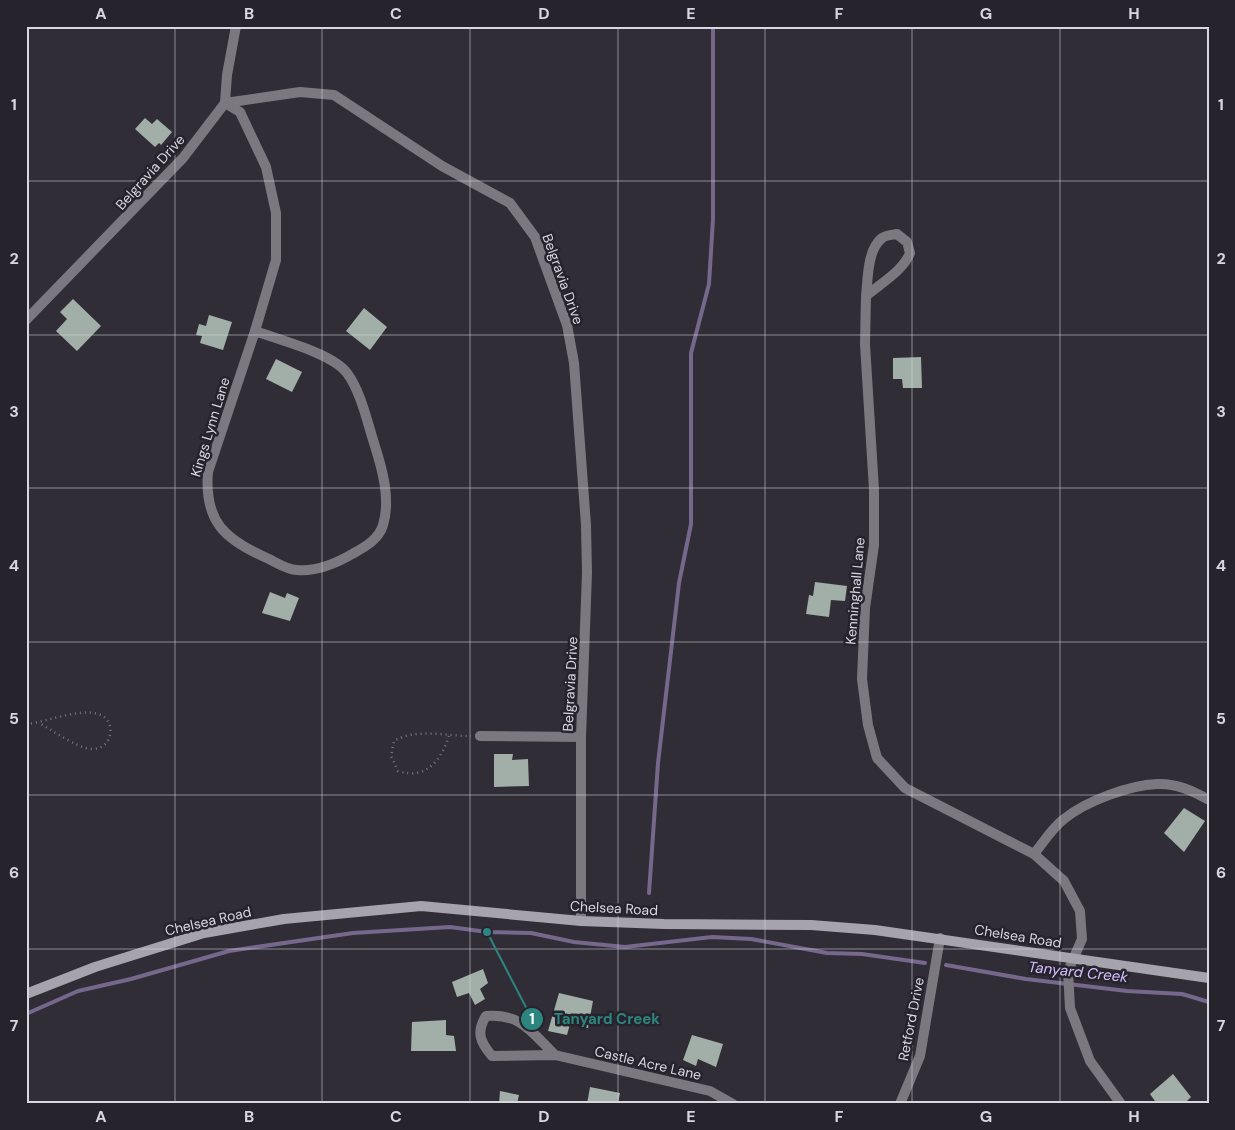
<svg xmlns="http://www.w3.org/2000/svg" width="1235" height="1130" viewBox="0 0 1235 1130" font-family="'DM Sans',sans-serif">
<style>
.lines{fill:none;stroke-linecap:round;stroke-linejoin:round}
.stream{stroke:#76688c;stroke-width:4}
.building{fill:#a1afa8}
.path{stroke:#78767e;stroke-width:2.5;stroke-dasharray:1 4;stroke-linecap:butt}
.street{stroke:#7b797f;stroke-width:10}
.secondary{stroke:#a6a3ac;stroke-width:10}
.grid{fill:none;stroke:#d9d7de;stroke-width:1;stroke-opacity:0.55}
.labels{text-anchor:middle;stroke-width:5;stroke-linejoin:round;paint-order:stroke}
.street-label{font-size:14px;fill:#d9d7de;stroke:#26232d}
.water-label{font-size:15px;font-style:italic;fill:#d5c0fe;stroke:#26232d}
.leader{fill:none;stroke:#2d857f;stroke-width:2}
.callout-dot{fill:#2d857f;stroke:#26232d;stroke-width:2}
.mark-label{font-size:15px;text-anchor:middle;font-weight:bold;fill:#fff}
.callout-label{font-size:15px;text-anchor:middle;font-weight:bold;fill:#2d857f;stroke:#26232d;stroke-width:5;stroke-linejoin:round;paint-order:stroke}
.neatline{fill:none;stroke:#d9d7de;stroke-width:2}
.grid-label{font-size:16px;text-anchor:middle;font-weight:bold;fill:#d9d7de}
</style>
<rect width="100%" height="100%" fill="#302d37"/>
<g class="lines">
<!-- stream -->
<g class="stream">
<path d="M649,893L658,763L679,583L691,524V353L709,284L713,219V26"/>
<path d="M946,965L1026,979L1127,991L1182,994L1209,1002"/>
<path d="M26,1014L78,991L131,979L229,951L353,933L450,927L487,932L531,933L574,942L625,947L712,937L751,939L827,953L862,954L925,963"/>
</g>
</g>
<!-- building -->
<g class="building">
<path d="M145,118L152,124L157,119L172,132L161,145L159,143L155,147L135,129Z"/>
<path d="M73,299L101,326L77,351L56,331L67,319L60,312Z"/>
<path d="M364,308L387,327L370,350L346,331Z"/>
<path d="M209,315L232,322L223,350L200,343L202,336L196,335L199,324L206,326Z"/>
<path d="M921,357L922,388H903L902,379H893V358Z"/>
<path d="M276,359L302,372L292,392L266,379Z"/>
<path d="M815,582L847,586L845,601L831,600L829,617L806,614L809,595L813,596Z"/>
<path d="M270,592L285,598L287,593L299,598L290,621L262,613Z"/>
<path d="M494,754H513L512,760L528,759L529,786L494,787Z"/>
<path d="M1184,808L1205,821L1184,852L1164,833Z"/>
<path d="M483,969L488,983L480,989L485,999L475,1005L469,993L457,997L452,982Z"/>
<path d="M559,993L593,1001L588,1028L570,1024L567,1035L548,1031Z"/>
<path d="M446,1020V1035L454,1036L456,1051H411L412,1022Z"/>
<path d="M692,1035L723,1044L716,1067L698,1059L696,1066L683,1060Z"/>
<path d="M1173,1074L1191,1097L1184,1104H1157L1150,1094Z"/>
<path d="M590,1087L620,1093L618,1104H587Z"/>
<path d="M500,1091L519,1095L517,1104H499Z"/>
</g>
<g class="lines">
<!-- path -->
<g class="path">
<path d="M26,724C47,722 79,708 98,714C117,719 114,750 91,749C77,748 52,730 39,723"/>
<path d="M449,736C441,760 427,780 398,771L391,756L394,741C416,728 446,736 471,736"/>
</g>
<!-- street -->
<g class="street">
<path d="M225,103L240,112L266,167L276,213V260L255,331"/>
<path d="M225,103L227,75L236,26"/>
<path d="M866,296C868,279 867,250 882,238C886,235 892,235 897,234L907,242L910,253C903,271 881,283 866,296L865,344L874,490V545L865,608L862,679L868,725L877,758L905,788L1034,854L1064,881L1080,911L1082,939L1068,971L1070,1008L1090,1061L1121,1104"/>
<path d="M26,320L183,158L225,103L300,92L334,95L442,166L510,203L535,237L567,325L574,363L586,525L587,573L581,737V921"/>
<path d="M255,331C279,340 332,353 347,373C361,392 367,421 374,443C382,468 391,499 383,525C379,539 365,547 354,553C337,563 317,572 297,570C288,570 277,563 269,559C225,540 204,522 208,472Z"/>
<path d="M480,736L581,737"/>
<path d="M1034,854C1043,843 1052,828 1064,819C1086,801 1130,785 1157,784C1176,783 1193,791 1209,800"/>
<path d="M555,1055C531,1032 521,1013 486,1016C476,1032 480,1042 492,1056L555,1055L710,1091L733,1104"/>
<path d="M900,1104L920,1056L940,938"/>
</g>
<!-- secondary -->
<path class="secondary" d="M26,994L95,967L204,933L284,919L421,906L581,921L664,924L811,925L875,930L1209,978"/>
</g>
<!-- grid -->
<path class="grid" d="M175,26V1104M322,26V1104M470,26V1104M618,26V1104M765,26V1104M912,26V1104M1060,26V1104M26,181H1209M26,335H1209M26,488H1209M26,642H1209M26,795H1209M26,949H1209"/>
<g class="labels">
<!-- street labels -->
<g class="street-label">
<text transform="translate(150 172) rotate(-48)" y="5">Belgravia Drive</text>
<text transform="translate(563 279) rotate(70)" y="5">Belgravia Drive</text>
<text transform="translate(210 427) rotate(-73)" y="5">Kings Lynn Lane</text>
<text transform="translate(855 591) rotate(-85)" y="5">Kenninghall Lane</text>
<text transform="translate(570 684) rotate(-87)" y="5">Belgravia Drive</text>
<text transform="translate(614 908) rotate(3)" y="5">Chelsea Road</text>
<text transform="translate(208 921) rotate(-13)" y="5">Chelsea Road</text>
<text transform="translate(1018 936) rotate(9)" y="5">Chelsea Road</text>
<text transform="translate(911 1019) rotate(-79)" y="5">Retford Drive</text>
<text transform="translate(648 1063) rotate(13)" y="5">Castle Acre Lane</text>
</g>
<!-- water labels -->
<g class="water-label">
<text transform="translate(1078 972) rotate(6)" y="5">Tanyard Creek</text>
</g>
</g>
<!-- callouts -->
<path class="leader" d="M487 932L532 1019"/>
<g class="callout-dot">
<circle cx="487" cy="932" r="5"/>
<circle cx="532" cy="1019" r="12"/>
</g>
<g class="mark-label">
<text x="532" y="1024">1</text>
</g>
<g class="callout-label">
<text x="607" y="1024">Tanyard Creek</text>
</g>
<!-- border -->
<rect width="1235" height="1130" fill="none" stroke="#26232d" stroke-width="55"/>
<rect x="28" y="28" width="1180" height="1074" class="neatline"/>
<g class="grid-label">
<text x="101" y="19">A</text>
<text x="249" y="19">B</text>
<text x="396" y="19">C</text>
<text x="544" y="19">D</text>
<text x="691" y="19">E</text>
<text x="839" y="19">F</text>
<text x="986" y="19">G</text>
<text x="1134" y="19">H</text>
<text x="14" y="110">1</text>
<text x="1221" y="110">1</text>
<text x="14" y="264">2</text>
<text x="1221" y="264">2</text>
<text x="14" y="417">3</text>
<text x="1221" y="417">3</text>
<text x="14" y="571">4</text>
<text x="1221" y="571">4</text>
<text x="14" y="724">5</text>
<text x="1221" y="724">5</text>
<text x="14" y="878">6</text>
<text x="1221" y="878">6</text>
<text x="14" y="1031">7</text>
<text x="1221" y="1031">7</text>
<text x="101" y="1122">A</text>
<text x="249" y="1122">B</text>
<text x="396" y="1122">C</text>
<text x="544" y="1122">D</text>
<text x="691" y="1122">E</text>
<text x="839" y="1122">F</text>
<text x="986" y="1122">G</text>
<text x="1134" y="1122">H</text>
</g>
</svg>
